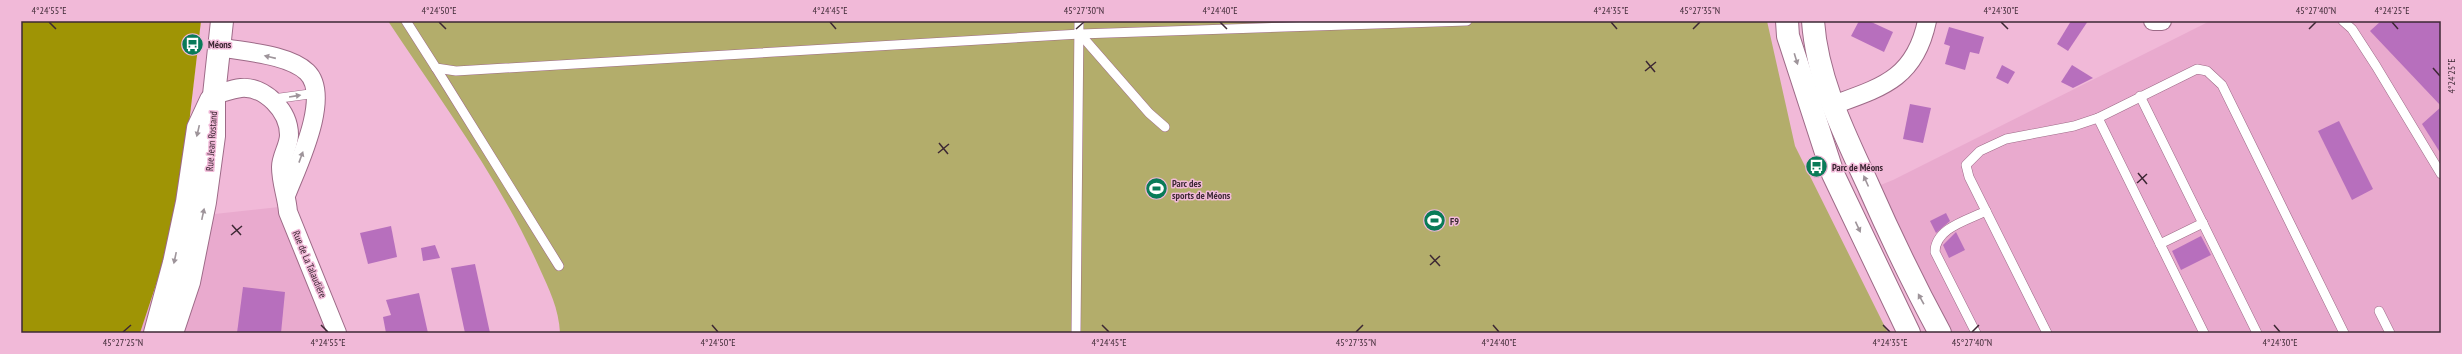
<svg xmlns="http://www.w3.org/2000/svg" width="2462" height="354" viewBox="0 0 2462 354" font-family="'PT Sans Narrow',sans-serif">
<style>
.built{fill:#e9aace}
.green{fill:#b3ad6b}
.forest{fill:#9f9405}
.building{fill:#b76fbd}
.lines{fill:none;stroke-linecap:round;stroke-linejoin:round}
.lane-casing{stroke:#9d6a87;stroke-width:10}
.street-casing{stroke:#9d6a87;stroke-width:20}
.secondary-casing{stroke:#9d6a87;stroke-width:24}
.lane{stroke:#fff;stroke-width:9}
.street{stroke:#fff;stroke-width:18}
.secondary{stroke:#fff;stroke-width:22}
.oneway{fill:#9e949a}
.ticks{fill:none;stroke:#3d2834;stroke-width:1.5}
.labels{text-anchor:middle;stroke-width:3;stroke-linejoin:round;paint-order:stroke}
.poi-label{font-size:10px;font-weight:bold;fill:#3d2834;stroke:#f1b9d8;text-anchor:start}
.street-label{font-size:10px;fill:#3d2834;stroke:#f1b9d8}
.neatline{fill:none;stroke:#3d2834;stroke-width:1.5}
.ticks-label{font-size:10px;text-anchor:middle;fill:#3d2834}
</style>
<rect width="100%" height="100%" fill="#f1b9d8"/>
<!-- built -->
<g class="built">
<path d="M2210,21H2441V333H1927L1858,194L1893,180Z"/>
<path d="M279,207L328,333H140L178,218Z"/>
</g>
<!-- green -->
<path class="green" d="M388,21H1767L1795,146L1888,333H560C559,309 549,289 539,267C500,180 441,101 388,21Z"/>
<!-- forest -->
<path class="forest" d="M21,21H201L178,218L140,333H21Z"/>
<!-- building -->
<g class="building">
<path d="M1859,21H1869L1893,32L1884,52L1851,36Z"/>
<path d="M2071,21H2088L2068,51L2057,44Z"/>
<path d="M2381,21H2441V106L2370,31Z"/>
<path d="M1949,27L1984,37L1979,54L1970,52L1965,70L1945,64L1950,46L1944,44Z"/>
<path d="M2002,65L2015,72L2008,84L1996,78Z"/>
<path d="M2072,65L2093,78L2073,88L2061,82Z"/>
<path d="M1910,104L1931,108L1923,143L1903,139Z"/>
<path d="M2441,107V154L2422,124Z"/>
<path d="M2339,121L2373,189L2352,200L2318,131Z"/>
<path d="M1946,213L1950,221L1936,233L1930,221Z"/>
<path d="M391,226L397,257L368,264L360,233Z"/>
<path d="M1956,232L1965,250L1949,258L1943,245Z"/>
<path d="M2201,236L2211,255L2181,270L2172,251Z"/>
<path d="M435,245L440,258L423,261L421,248Z"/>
<path d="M475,264L490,333H465L451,268Z"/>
<path d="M243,287L285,292L281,333H237Z"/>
<path d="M419,293L428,333H386L383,317L391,315L386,300Z"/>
</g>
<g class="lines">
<defs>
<g id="lane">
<path d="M406,21L436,68L456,71L1080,34L1149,113L1165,127"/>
<path d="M2343,21L2352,29L2376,66L2441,174"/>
<path d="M1080,34L1467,21"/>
<path d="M436,68L559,266"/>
<path d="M2140,96L2257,333"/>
<path d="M273,99L317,93"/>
<path d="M2098,118L2204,333"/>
<path d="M2160,244L2203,223"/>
<path d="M2379,311L2390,333"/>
<path d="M1076,333L1079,21"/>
<path d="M1976,333L1935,252C1935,228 1968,220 1986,211"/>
<path d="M2047,333L1969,177L1966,165L1980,151L2006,139L2074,126L2098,118L2197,69L2207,71L2222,85L2344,333"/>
</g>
<g id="street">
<path d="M2153,21H2162"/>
<path d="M219,47C244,52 288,54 307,72C332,96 297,167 287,193"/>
<path d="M214,95C222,93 232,89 241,88C265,86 289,111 289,135C289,146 281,156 281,167C281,183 287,197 288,212L337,333"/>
<path d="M1833,105C1883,87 1915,78 1927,21"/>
</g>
<g id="secondary">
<path d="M1787,21L1788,36L1833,174L1909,333"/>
<path d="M1813,21C1817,79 1844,133 1868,185C1890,235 1914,285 1940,333"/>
<path d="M155,333L174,263L187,202L198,128L211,100"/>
<path d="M172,333L189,282L205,202L214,136V95L222,21"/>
</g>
</defs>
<!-- lane casing -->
<use href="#lane" class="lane-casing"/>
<!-- street casing -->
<use href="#street" class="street-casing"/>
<!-- secondary casing -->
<use href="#secondary" class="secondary-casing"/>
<!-- lane -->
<use href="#lane" class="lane"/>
<!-- street -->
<use href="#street" class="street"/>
<!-- secondary -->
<use href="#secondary" class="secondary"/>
</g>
<!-- one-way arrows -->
<defs><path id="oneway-solid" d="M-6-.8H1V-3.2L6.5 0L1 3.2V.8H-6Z"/></defs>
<g class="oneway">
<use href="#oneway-solid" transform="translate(270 57) rotate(-167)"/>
<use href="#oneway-solid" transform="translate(1796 59) rotate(73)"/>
<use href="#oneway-solid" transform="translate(295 96) rotate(-9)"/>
<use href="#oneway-solid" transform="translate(198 131) rotate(103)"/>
<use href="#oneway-solid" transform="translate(301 157) rotate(-70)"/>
<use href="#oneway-solid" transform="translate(1866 181) rotate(-114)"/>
<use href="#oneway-solid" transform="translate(203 214) rotate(-78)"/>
<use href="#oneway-solid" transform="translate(1858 227) rotate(65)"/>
<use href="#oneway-solid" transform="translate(175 258) rotate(102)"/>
<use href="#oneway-solid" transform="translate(1921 299) rotate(-119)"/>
</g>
<!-- ticks -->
<path class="ticks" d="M49,22L56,29M439,22L446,29M830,22L836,29M1220,22L1227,29M1611,22L1617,29M2001,22L2008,29M2392,22L2398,29M1076,29L1084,22M1693,29L1700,22M2309,29L2316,22M1646,61L1655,72M2433,68L2440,76M1645,71L1656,62M939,143L948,154M938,153L949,144M2138,173L2147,184M2137,183L2147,174M232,225L241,235M231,235L242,226M1430,255L1440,266M1430,265L1440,256M321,325L328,332M712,325L718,332M1102,325L1109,332M1493,325L1499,332M1883,325L1890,332M2274,325L2280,332M123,332L131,325M1356,332L1363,325M1972,332L1979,325"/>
<!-- icons -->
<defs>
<symbol id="bus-disc" viewBox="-11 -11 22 22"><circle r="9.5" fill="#097b58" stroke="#f1b9d8"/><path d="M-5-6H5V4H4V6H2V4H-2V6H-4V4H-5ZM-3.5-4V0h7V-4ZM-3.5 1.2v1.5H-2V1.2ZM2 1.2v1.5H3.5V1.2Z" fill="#fff"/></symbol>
<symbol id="stadium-disc" viewBox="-11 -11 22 22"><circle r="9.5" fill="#097b58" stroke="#f1b9d8"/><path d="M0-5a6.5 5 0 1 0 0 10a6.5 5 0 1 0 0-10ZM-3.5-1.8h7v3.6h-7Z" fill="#fff"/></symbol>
</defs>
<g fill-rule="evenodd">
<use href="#bus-disc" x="180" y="32" width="25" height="25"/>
<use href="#bus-disc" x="1804" y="154" width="25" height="25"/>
<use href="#stadium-disc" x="1144" y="176" width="25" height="25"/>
<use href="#stadium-disc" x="1422" y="208" width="25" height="25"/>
</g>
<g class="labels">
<!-- poi labels -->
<g class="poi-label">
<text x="208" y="48">Méons</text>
<text x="1832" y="171">Parc de Méons</text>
<text x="1172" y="187">Parc des<tspan x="1172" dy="12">sports de Méons</tspan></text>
<text x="1450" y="225">F9</text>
</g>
<!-- street labels -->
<g class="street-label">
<text transform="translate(211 141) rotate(-86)" y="4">Rue Jean Rostand</text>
<text transform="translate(310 264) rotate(67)" y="4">Rue de La Talaudière</text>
</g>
</g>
<!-- border -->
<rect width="2462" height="354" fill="none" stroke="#f1b9d8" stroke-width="44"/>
<rect x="22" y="22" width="2418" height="310" class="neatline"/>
<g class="ticks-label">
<text x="49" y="14">4°24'55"E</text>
<text x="439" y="14">4°24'50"E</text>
<text x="830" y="14">4°24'45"E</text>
<text x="1084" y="14">45°27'30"N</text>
<text x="1220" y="14">4°24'40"E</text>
<text x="1611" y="14">4°24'35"E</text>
<text x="1700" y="14">45°27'35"N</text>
<text x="2001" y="14">4°24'30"E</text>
<text x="2316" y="14">45°27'40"N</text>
<text x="2392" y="14">4°24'25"E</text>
<text transform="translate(2451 76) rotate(-90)" y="4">4°24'25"E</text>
<text x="123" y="346">45°27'25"N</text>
<text x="328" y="346">4°24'55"E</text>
<text x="718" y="346">4°24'50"E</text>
<text x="1109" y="346">4°24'45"E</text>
<text x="1356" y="346">45°27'35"N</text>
<text x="1499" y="346">4°24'40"E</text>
<text x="1890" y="346">4°24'35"E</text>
<text x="1972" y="346">45°27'40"N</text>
<text x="2280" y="346">4°24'30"E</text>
</g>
</svg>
